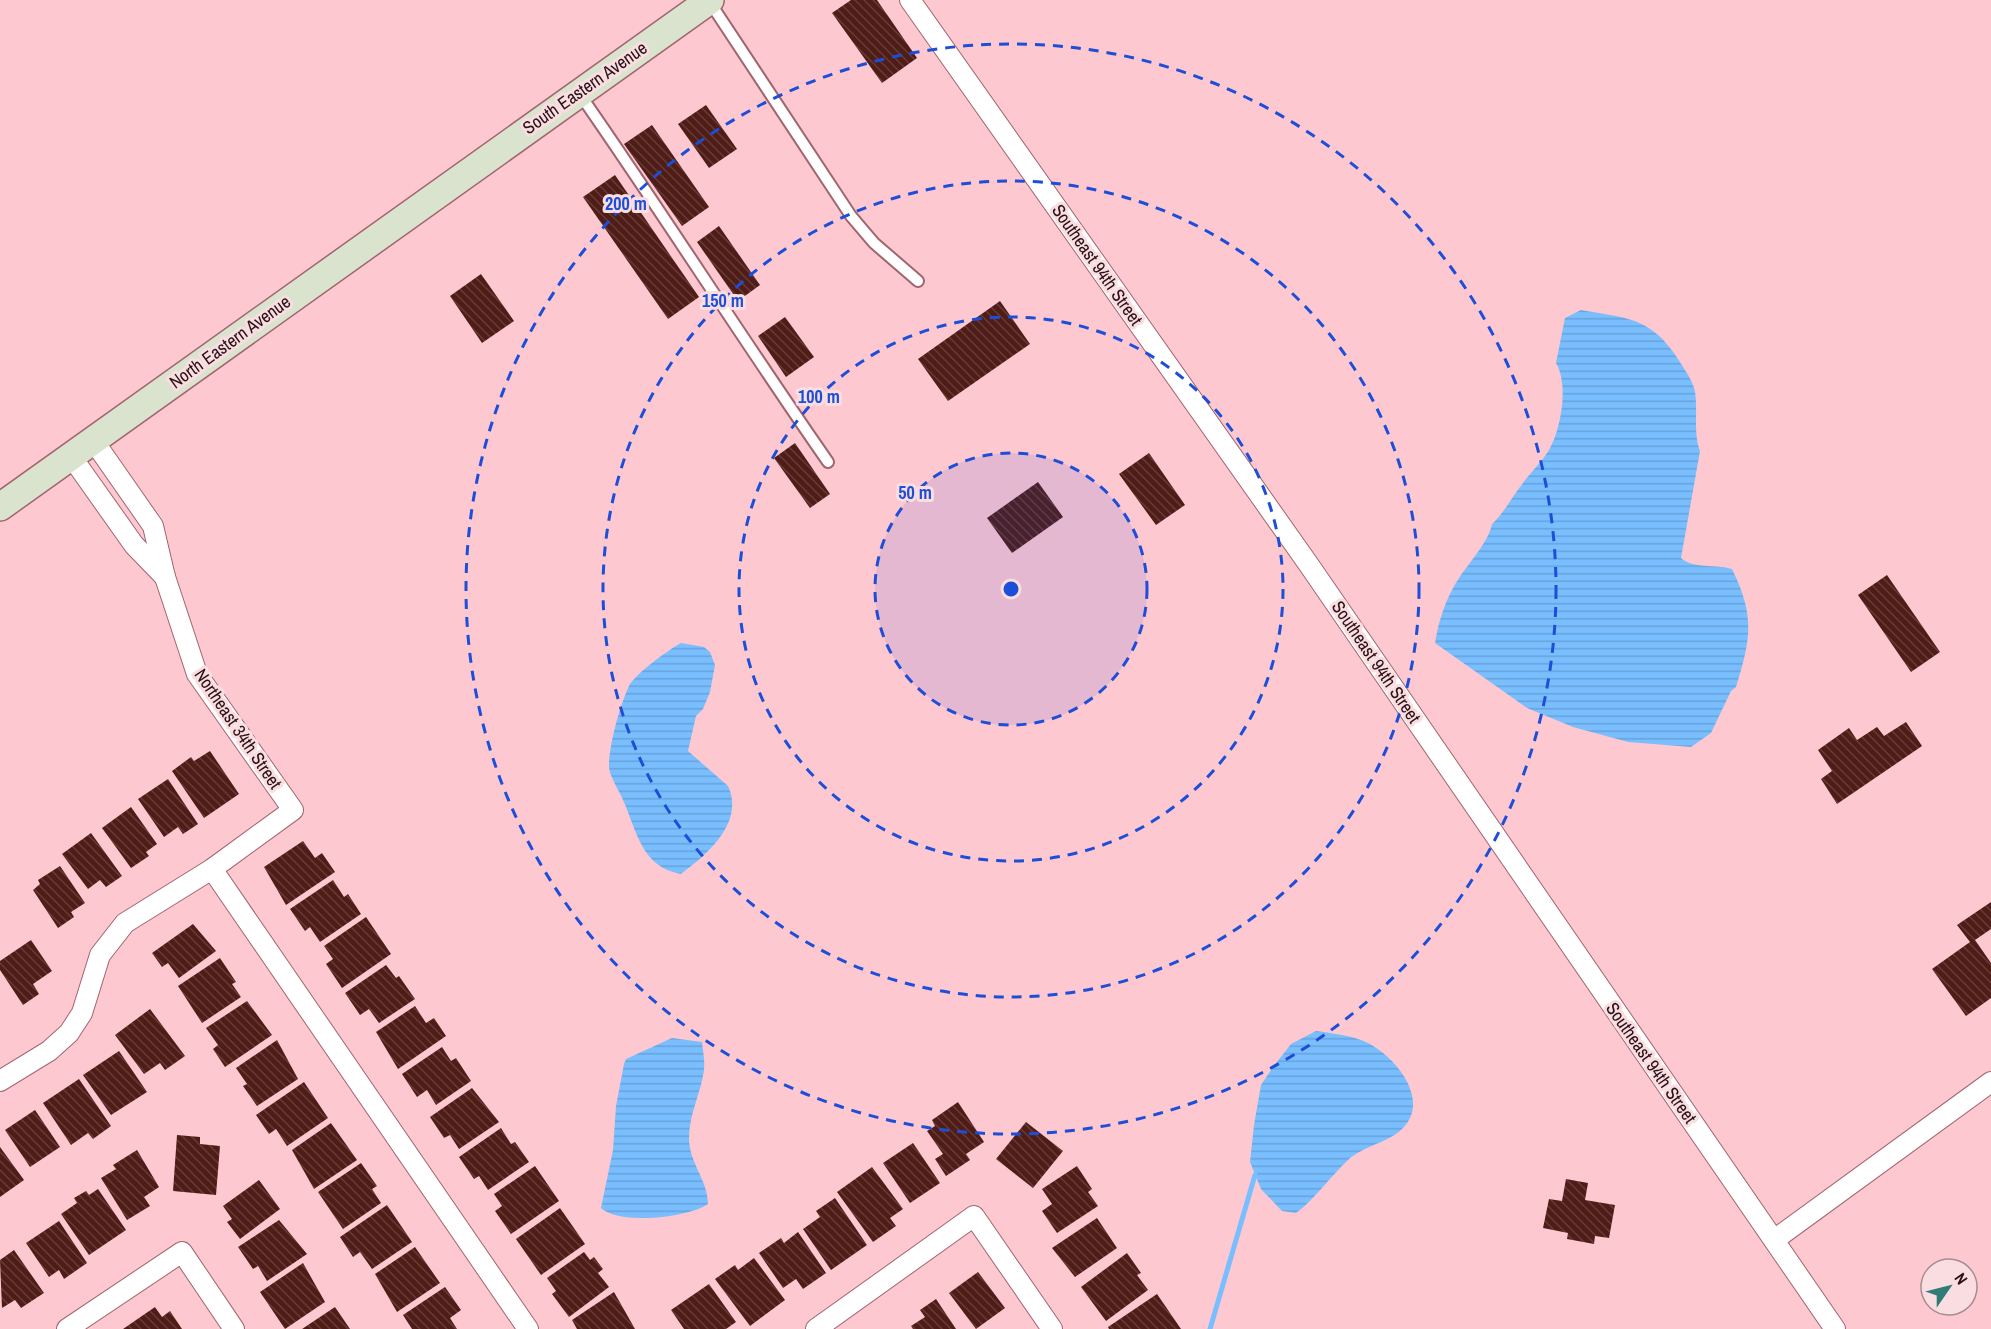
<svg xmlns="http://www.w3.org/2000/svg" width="1991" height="1329" viewBox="0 0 1991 1329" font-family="'Archivo Narrow',sans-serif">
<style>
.water{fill:url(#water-rules)}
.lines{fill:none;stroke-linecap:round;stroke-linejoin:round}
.stream{stroke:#79befe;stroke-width:5}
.building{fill:url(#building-back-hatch)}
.lane-casing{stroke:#a16570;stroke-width:14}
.street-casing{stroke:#a16570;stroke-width:22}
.secondary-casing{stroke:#a16570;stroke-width:30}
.lane{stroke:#fff;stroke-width:10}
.street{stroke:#fff;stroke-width:20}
.secondary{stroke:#dae3ce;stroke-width:27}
.ring{fill:none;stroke:#1d4ed8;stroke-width:3;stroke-dasharray:10 8}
.labels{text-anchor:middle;stroke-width:6;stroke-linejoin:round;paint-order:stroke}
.street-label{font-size:18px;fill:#291217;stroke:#f9dde1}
.centre{fill:#1d4ed8;stroke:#f9dde1;stroke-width:3}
.ring-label{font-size:18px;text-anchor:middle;font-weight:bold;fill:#1d4ed8;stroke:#f9dde1;stroke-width:6;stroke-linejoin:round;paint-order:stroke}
</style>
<defs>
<pattern id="water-rules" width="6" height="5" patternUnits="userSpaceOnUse" patternTransform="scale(1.5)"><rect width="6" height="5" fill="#79befe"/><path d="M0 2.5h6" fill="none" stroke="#69a2d9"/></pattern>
<pattern id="building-back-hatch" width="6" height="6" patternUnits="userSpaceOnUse" patternTransform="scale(1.5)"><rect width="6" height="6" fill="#4f1c17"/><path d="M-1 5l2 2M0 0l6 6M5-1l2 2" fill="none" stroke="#653b37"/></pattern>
</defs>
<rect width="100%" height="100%" fill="#fec8d0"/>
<!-- water -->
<g class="water">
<path d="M1581,310C1627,318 1651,317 1678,359C1684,369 1693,380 1695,392C1698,412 1693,432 1700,451L1681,558C1693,569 1716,564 1732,569C1755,616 1751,638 1736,687L1731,691L1711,733L1691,747L1628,742L1573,727L1527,708L1435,643C1439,619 1446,598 1459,578C1469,563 1489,541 1492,524C1503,514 1511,499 1520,487C1529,474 1541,463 1549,450C1561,429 1569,385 1556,363L1565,318Z"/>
<path d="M681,643L704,647L710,652L715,665L710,692L703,709L696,716L688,751L728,786C745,822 707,855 681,874C641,867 637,831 623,800C619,790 609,776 609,766C609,745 620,705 629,686C635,674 668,650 681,643Z"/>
<path d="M1316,1031C1331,1033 1347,1035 1361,1040C1387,1049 1424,1088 1410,1118C1398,1143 1365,1143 1347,1161C1330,1177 1315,1199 1296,1213L1282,1211L1261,1189L1250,1162L1254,1125L1261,1085L1273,1067L1291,1044Z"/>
<path d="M672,1038L702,1042C703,1051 705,1061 704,1070C701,1093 689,1114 689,1138C689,1163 708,1180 708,1204C688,1218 619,1225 601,1208L613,1150L616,1106L624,1064L626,1059Z"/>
</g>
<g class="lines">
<!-- stream -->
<path class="stream" d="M1210,1329L1255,1175"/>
</g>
<!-- building -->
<g class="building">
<path d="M851,0H877L917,58L882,83L832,13Z"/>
<path d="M706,105L737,149L709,168L678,124Z"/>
<path d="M652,125L709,207L682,226L624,144Z"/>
<path d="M615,175L699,297L668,319L583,197Z"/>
<path d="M719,226L760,285L738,301L697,242Z"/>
<path d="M481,274L514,321L482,343L450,296Z"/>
<path d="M1000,301L1030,344L948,401L918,359Z"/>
<path d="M785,317L814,357L786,377L758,336Z"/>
<path d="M795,443L830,494L810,508L774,458Z"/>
<path d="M1149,453L1185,505L1156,525L1119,474Z"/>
<path d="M1038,482L1063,517L1012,553L987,518Z"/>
<path d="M1887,575L1940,652L1911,672L1858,595Z"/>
<path d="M1906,722L1922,746L1837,804L1821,779L1832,771L1818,750L1849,728L1857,740L1877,727L1884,736Z"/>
<path d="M210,751L239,794L204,818L172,771L191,757L194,761Z"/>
<path d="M168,779L198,824L183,834L178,827L164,837L138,799Z"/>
<path d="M131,807L157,844L146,852L149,856L131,868L102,828Z"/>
<path d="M91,833L122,876L106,887L100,880L88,889L62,854Z"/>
<path d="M303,841L315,858L322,853L335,872L286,905L264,867Z"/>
<path d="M60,866L85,903L71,912L74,917L58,928L33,890L40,884L38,880Z"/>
<path d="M333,880L344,897L348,894L361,914L320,942L310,927L305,931L290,909Z"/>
<path d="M1991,902V929L1975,940L1991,963V998L1966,1016L1932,969L1970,942L1957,925Z"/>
<path d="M366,917L391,954L342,988L326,964L333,959L324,946Z"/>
<path d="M193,924L216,951L179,978L168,963L162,967L152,953Z"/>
<path d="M31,940L52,971L33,984L39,994L23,1005L0,970V961Z"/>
<path d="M220,958L236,982L232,984L241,997L202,1023L178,986Z"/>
<path d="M386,965L396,978L399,976L415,999L379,1023L369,1009L360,1015L345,993Z"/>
<path d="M247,1001L272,1035L225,1067L213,1049L218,1045L206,1028Z"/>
<path d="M415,1006L426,1023L434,1018L446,1036L398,1069L376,1032Z"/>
<path d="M150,1009L185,1056L165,1070L160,1063L144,1074L115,1035Z"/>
<path d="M277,1040L298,1079L257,1106L243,1086L247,1084L236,1068Z"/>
<path d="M442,1047L451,1061L456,1058L471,1081L436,1105L427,1090L417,1097L402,1074Z"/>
<path d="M119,1051L147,1092L111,1115L83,1075Z"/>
<path d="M79,1079L111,1126L93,1139L88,1133L71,1145L43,1103Z"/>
<path d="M304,1082L328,1118L287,1146L276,1129L269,1134L256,1115Z"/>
<path d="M472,1088L499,1122L459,1149L450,1135L444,1138L430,1117Z"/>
<path d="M958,1102L984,1142L966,1154L970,1160L946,1176L935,1159L943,1154L927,1131L935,1126L932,1120Z"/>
<path d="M35,1110L60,1147L30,1167L5,1130Z"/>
<path d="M1026,1122L1063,1151L1033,1188L996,1159Z"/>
<path d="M331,1123L357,1160L314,1189L292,1150Z"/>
<path d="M501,1128L511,1144L515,1142L529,1162L488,1190L479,1176L474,1179L459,1157Z"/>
<path d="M177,1135L200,1137V1144L220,1146L216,1195L173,1191Z"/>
<path d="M913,1143L940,1183L910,1203L883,1163Z"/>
<path d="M0,1147L24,1180L0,1197Z"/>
<path d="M137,1150L159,1187L144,1197L150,1206L127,1220L101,1178L116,1169L113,1165Z"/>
<path d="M361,1163L377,1186L372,1189L381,1203L343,1229L318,1192Z"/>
<path d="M535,1166L559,1201L511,1234L495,1211L502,1206L494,1194Z"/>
<path d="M1077,1166L1092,1189L1088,1192L1098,1206L1057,1233L1042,1211L1052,1204L1042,1189Z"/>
<path d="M872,1167L903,1209L890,1218L896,1226L873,1242L837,1192Z"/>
<path d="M1566,1179L1588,1183L1585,1200L1615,1205L1609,1238L1595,1236L1594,1244L1567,1239L1568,1233L1543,1228L1549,1199L1562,1201Z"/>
<path d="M259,1180L280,1209L240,1239L227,1222L232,1219L223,1206Z"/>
<path d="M98,1189L126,1230L89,1255L61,1214L77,1203L74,1198L86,1191L89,1195Z"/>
<path d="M835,1198L867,1245L831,1270L803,1229L820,1217L816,1211Z"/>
<path d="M387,1205L412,1242L372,1269L360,1252L353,1257L340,1237Z"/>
<path d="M560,1208L585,1244L541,1275L516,1239Z"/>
<path d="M1097,1218L1117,1248L1075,1277L1052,1248Z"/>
<path d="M279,1220L307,1254L267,1281L258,1266L253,1269L238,1247Z"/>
<path d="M59,1221L87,1263L64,1279L59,1270L49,1277L26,1243Z"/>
<path d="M798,1232L826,1273L803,1289L796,1279L783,1288L759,1253L781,1238L784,1243Z"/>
<path d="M415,1247L440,1283L397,1312L375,1274Z"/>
<path d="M14,1250L44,1293L21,1308L15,1300L2,1308L0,1260Z"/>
<path d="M584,1252L590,1260L594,1257L603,1269L598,1273L609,1287L569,1317L552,1294L556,1291L547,1278Z"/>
<path d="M1127,1253L1141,1273L1137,1275L1148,1290L1106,1321L1081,1287Z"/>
<path d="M754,1258L785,1300L750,1326L715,1279L735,1265L738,1270Z"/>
<path d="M303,1263L325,1302L285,1329L260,1292Z"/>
<path d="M978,1272L1005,1308L976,1329L949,1293Z"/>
<path d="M709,1284L736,1322L726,1329H684L671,1310Z"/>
<path d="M445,1287L461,1310L450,1318L457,1329H412L403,1315Z"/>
<path d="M614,1292L635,1329H577L572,1320Z"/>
<path d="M1157,1294L1181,1329H1109L1108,1327Z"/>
<path d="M936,1299L956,1329H913L911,1326L925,1317L920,1310Z"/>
<path d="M155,1307L162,1317L170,1311L182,1329H123Z"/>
<path d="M335,1307L350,1329H302Z"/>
</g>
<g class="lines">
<defs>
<g id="lane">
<path d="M709,1L851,216L874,243L918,281"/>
<path d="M579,93C664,215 743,340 828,462"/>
</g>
<g id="street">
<path d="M910,0L1309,565L1835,1329"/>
<path d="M71,456L134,545L165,577"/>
<path d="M212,869L528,1329"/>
<path d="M0,1081L49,1051L69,1033L82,1013L100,955L125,923L212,869L293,810L197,674L165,577L153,526L93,440"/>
<path d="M1774,1240L1991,1082"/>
<path d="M67,1329L182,1252L234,1329"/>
<path d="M816,1329L974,1216L1052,1329"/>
</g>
<path id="secondary" d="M0,507L710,0"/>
</defs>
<!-- lane casing -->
<use href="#lane" class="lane-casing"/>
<!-- street casing -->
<use href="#street" class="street-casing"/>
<!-- secondary casing -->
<use href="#secondary" class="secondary-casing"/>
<!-- lane -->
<use href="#lane" class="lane"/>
<!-- street -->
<use href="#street" class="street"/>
<!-- secondary -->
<use href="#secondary" class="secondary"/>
</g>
<!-- distance rings -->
<circle cx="1011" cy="589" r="136" fill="#1d4ed8" fill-opacity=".12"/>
<g class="ring">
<circle cx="1011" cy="589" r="136"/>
<circle cx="1011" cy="589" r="272"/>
<circle cx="1011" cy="589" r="408"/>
<circle cx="1011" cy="589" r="545"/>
</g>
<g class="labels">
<!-- street labels -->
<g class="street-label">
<text transform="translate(585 88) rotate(-35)" y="6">South Eastern Avenue</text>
<text transform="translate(1097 265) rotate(55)" y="6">Southeast 94th Street</text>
<text transform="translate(230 342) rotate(-36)" y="6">North Eastern Avenue</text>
<text transform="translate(1376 662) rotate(56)" y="6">Southeast 94th Street</text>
<text transform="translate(238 729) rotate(56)" y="6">Northeast 34th Street</text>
<text transform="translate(1651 1063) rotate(55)" y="6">Southeast 94th Street</text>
</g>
</g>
<circle cx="1011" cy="589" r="9" class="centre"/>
<g class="ring-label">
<text x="626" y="210">200 m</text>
<text x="723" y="307">150 m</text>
<text x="819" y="403">100 m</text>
<text x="915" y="499">50 m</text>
</g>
<!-- north arrow -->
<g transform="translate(1949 1287) rotate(55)"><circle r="28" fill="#f9dde1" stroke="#a68c90" stroke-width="1.5"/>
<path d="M0-4.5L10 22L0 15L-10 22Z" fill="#327a75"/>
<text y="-9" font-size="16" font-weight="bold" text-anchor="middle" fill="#291217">N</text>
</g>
</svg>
